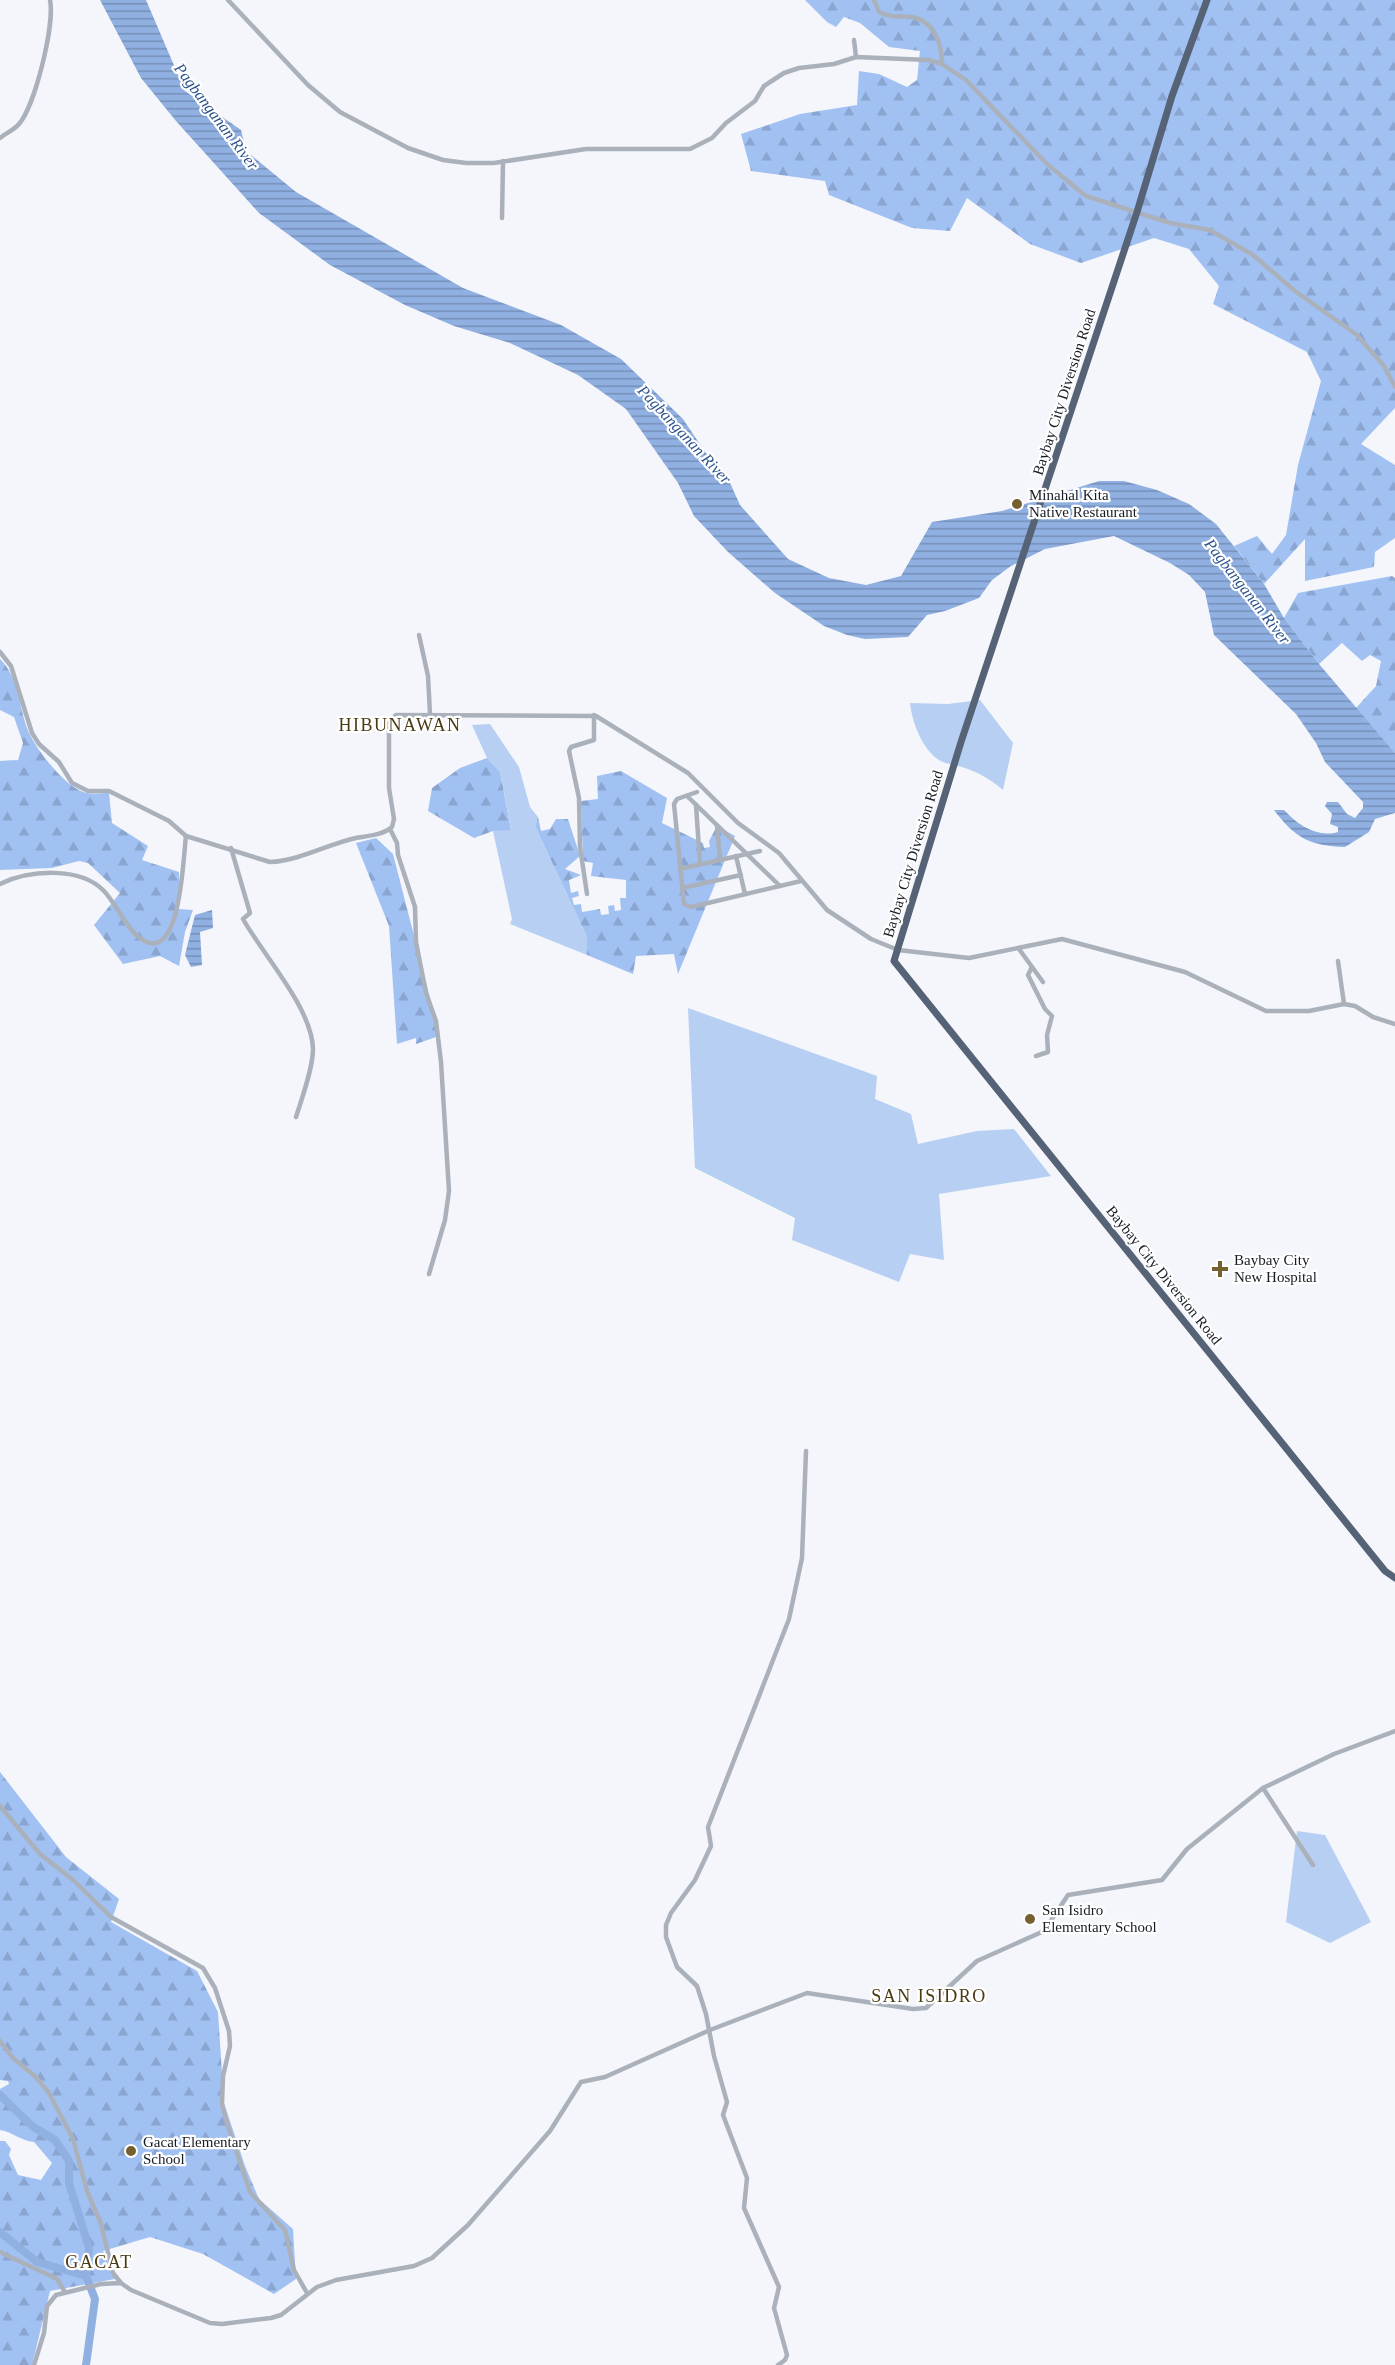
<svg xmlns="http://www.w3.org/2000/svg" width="1395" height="2365" viewBox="0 0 1395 2365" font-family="Georgia,serif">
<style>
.green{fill:#b7cff2}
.forest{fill:url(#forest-firs)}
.water{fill:url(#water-rules)}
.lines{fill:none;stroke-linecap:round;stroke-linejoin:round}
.river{stroke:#90b0e2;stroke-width:8}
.minor{stroke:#aab1ba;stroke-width:4.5}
.highway{stroke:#566275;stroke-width:7}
.poi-dot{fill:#75612f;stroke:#fff;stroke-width:2}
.labels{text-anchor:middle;stroke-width:4.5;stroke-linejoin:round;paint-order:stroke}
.street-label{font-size:15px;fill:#171c24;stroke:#fff}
.poi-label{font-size:15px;fill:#171c24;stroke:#fff;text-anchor:start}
.water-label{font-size:16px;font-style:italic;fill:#2a518d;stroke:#fff}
.quarter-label{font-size:18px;letter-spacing:1.5px;fill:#4a3a12;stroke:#fff}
</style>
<defs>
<pattern id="forest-firs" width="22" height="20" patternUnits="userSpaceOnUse" patternTransform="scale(1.5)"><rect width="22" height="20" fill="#a1c1f3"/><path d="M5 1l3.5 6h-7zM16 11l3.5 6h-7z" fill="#8aa5d0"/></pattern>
<pattern id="water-rules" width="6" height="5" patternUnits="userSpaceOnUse" patternTransform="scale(1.5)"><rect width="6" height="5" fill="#90b0e2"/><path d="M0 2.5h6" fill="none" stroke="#758eb7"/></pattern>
</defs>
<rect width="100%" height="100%" fill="#f4f6fb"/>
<!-- green -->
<g class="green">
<path d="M980,700L1013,743L1003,790C990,779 978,772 962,767C955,765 945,764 939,760C922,749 912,722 910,703L948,704Z"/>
<path d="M490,724L519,767L530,807L538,817L535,826L587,937V955L510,924L512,919L493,831L511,829L500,772L487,758L472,725Z"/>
<path d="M688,1008L877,1076L875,1099L911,1114L918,1144L977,1131L1014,1129L1051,1176L939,1194L944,1260L910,1254L899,1282L792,1240L795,1218L695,1168Z"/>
<path d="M1297,1831L1325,1835L1371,1922L1330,1943L1286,1922Z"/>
</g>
<!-- forest -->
<g class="forest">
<path d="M805,0H1395V408L1361,444L1395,465V538L1375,552L1374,567L1305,581V539L1264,584L1234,546L1257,536L1272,554L1286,535L1298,465L1321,381L1307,352L1213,304L1219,286L1189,249L1154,238L1081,263L1030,244L967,198L950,231L912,228L829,195L825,181L751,171L741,134L800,114L857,105L859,71L879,74L907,87L917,80L920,51L889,47L860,23L844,17L836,27L827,22Z"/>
<path d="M1392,576L1395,578V753L1356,708L1376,686L1381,661L1370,655L1362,661L1342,643L1319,664L1284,618L1298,593Z"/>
<path d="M0,659C18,676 19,705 27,728C34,747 62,783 81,791C88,795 101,793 109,793L112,823L148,846L142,860L179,872V909L193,910L185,932L179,966L160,956L123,964L94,925L120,893L88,863L79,861L52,868L0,870V761L18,760L23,743L14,717L0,710Z"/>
<path d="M487,758L500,772L511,830L493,831L474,838L428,811L432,788L460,768Z"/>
<path d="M621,771L667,798L662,823L703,843L704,848L710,847L709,841L717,826L735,836L678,974L674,954L636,956L633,974L587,955V937L535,826L538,817L541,831L550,829L556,819H568L580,856L565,869L581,875L569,880L571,893L578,891L579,896L572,898L574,905L581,904L582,912L600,909L601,915L609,914L608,906L614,905L615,911L621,910L620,898H626V880L591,876L593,863L583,861L581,801L598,799L597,776Z"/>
<path d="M376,838L393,854L436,1021V1037L416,1044V1038L397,1044L389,926L356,843Z"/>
<path d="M0,1772L66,1857L119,1899L111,1922L197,1971L218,2012L224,2103L245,2166L259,2199L293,2229L296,2279L274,2294L203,2254L150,2237L103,2251L115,2279L50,2291L32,2365H0V2141H5L11,2149L9,2155L18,2175L41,2180L52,2163L34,2142C21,2141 13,2132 0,2130V2089L9,2084L8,2081L0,2080Z"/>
</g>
<!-- water -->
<g class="water">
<path d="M100,0H146L185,91L241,130L246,151L296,192L463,288L561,325L621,359L683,419L705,452L726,474L740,505L788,559L829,578L866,585L901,576L932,522L1002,511L1099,481H1124L1157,490L1189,504L1216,524L1264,584L1284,618L1319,664L1395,753V813L1375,819L1369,832L1345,847C1310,846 1295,838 1274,810H1284C1298,825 1317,838 1338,832V827L1330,824L1332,814L1325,806L1327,802H1338L1347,814L1355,818L1363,808V802L1325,762L1316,743L1296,714L1214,635L1205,592L1189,575L1170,563L1114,536L1045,549L1011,566L992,580L979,598L945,611L927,615L908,637L865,639L847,635L824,626L775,593L728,552L694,516L678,483L626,409L578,375L510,343L454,326L405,305L330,265L259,213L176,121L141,78Z"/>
<path d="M212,910L213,928L200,932L202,965L191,967L185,955L195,915Z"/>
</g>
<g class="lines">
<!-- river -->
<g class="river">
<path d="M0,2095L32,2126L55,2140L69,2161V2183L89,2248L86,2276"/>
<path d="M0,2232L37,2262L86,2276L95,2299L86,2365"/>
</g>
<!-- minor -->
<g class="minor">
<path d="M228,0L308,85L340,112L408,148L443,160L466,163H494L586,149H690L712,138L726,123L755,101L764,86L784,73L799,68L834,64L856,57L928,60L942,64L966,80L1047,164L1086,196L1170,223L1210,230L1253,255L1295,291L1357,335L1384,366L1395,387"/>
<path d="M874,0L879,12C895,19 895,15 911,17C934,20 942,44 942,64"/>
<path d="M854,40L856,57"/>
<path d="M0,138C6,133 14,130 19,124C35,106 55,24 50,0"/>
<path d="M502,218L503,161"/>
<path d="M419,635L428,676L430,714"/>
<path d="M0,652L11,666L32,733L39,744L59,762L72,783L88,791H109L169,821L186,836L270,862C299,861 328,844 356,838C367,836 383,835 392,827L394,819L389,788V723L396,715L596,716L688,773L738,823L779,853L827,910L871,939L898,950L969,958L1062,939L1185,972L1266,1011H1309L1344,1004L1355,1006L1373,1017L1395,1024"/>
<path d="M697,792L677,799L674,804L684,904L691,907L801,881"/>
<path d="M687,796L780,886"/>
<path d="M696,805L700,864"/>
<path d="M717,826L720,859"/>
<path d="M390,829L397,843L398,855L415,907L416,942L426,993L436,1021L441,1062L449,1191L445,1220L429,1274"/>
<path d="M231,848L250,913L243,919C263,955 312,1008 313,1049C313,1068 302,1098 296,1117"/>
<path d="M736,856L745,894"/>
<path d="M680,869L760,851"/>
<path d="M0,884C29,870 80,866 104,891C117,905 125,927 140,938C181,969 183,857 186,836"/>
<path d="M682,888L741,875"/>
<path d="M587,894L580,847L579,798L569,751L571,747L594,740V715"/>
<path d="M1019,949L1043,982"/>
<path d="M1338,961L1344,1004"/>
<path d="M1032,967L1028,975L1045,1009L1052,1016L1047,1035L1048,1052L1036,1056"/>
<path d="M1263,1788L1313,1865"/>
<path d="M0,1806L40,1854L72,1879L111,1917L203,1968L215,1988L229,2031L230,2046L223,2076L222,2104L226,2120L250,2192L285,2230L294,2270L307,2293"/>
<path d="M0,2041L13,2058L36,2077L49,2093L73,2139L87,2191L101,2224L113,2273L121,2283"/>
<path d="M0,2252L57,2279L65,2292"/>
<path d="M34,2365L44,2333L47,2306L56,2295L101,2284L121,2283L131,2290L210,2323L222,2324L271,2318L281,2315L317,2287L336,2280L414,2266L432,2258L468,2225L550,2131L581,2082L605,2077L710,2030L807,1993L913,2009L926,2008L977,1961L1044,1931L1068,1895L1162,1880L1187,1849L1263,1788L1334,1754L1395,1731"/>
<path d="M778,2365L785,2360L787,2355L774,2308L779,2287L744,2208L747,2178L723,2115L727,2102L714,2056L706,2014L697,1986L677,1967L666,1937V1925L671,1913L695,1880L711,1846L708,1827L789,1619L802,1558L806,1451"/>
</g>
<!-- highway -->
<path class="highway" d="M1207,0L1172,96L1137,212L961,742L894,961L1385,1571L1395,1578"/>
</g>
<!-- markers -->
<g class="poi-dot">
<circle cx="1017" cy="504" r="6"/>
<path d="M1217 1260h6v6h6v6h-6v6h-6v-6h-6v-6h6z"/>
<circle cx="1030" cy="1919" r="6"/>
<circle cx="131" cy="2151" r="6"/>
</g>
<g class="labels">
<!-- street labels -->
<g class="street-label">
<text transform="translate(1064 392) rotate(-72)" y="5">Baybay City Diversion Road</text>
<text transform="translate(913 854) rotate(-73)" y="5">Baybay City Diversion Road</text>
<text transform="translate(1164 1275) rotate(51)" y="5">Baybay City Diversion Road</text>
</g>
<!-- poi labels -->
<g class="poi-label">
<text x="1029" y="500">Minahal Kita<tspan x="1029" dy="17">Native Restaurant</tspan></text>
<text x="1234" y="1265">Baybay City<tspan x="1234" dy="17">New Hospital</tspan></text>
<text x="1042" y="1915">San Isidro<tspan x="1042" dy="17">Elementary School</tspan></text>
<text x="143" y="2147">Gacat Elementary<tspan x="143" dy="17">School</tspan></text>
</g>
<!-- water labels -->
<g class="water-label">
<text transform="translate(217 116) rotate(53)" y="6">Pagbanganan River</text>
<text transform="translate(685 434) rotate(47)" y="6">Pagbanganan River</text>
<text transform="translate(1248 591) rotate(52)" y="6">Pagbanganan River</text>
</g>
<!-- quarter labels -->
<g class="quarter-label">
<text x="400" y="731">HIBUNAWAN</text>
<text x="929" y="2002">SAN ISIDRO</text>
<text x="99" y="2268">GACAT</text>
</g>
</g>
</svg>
